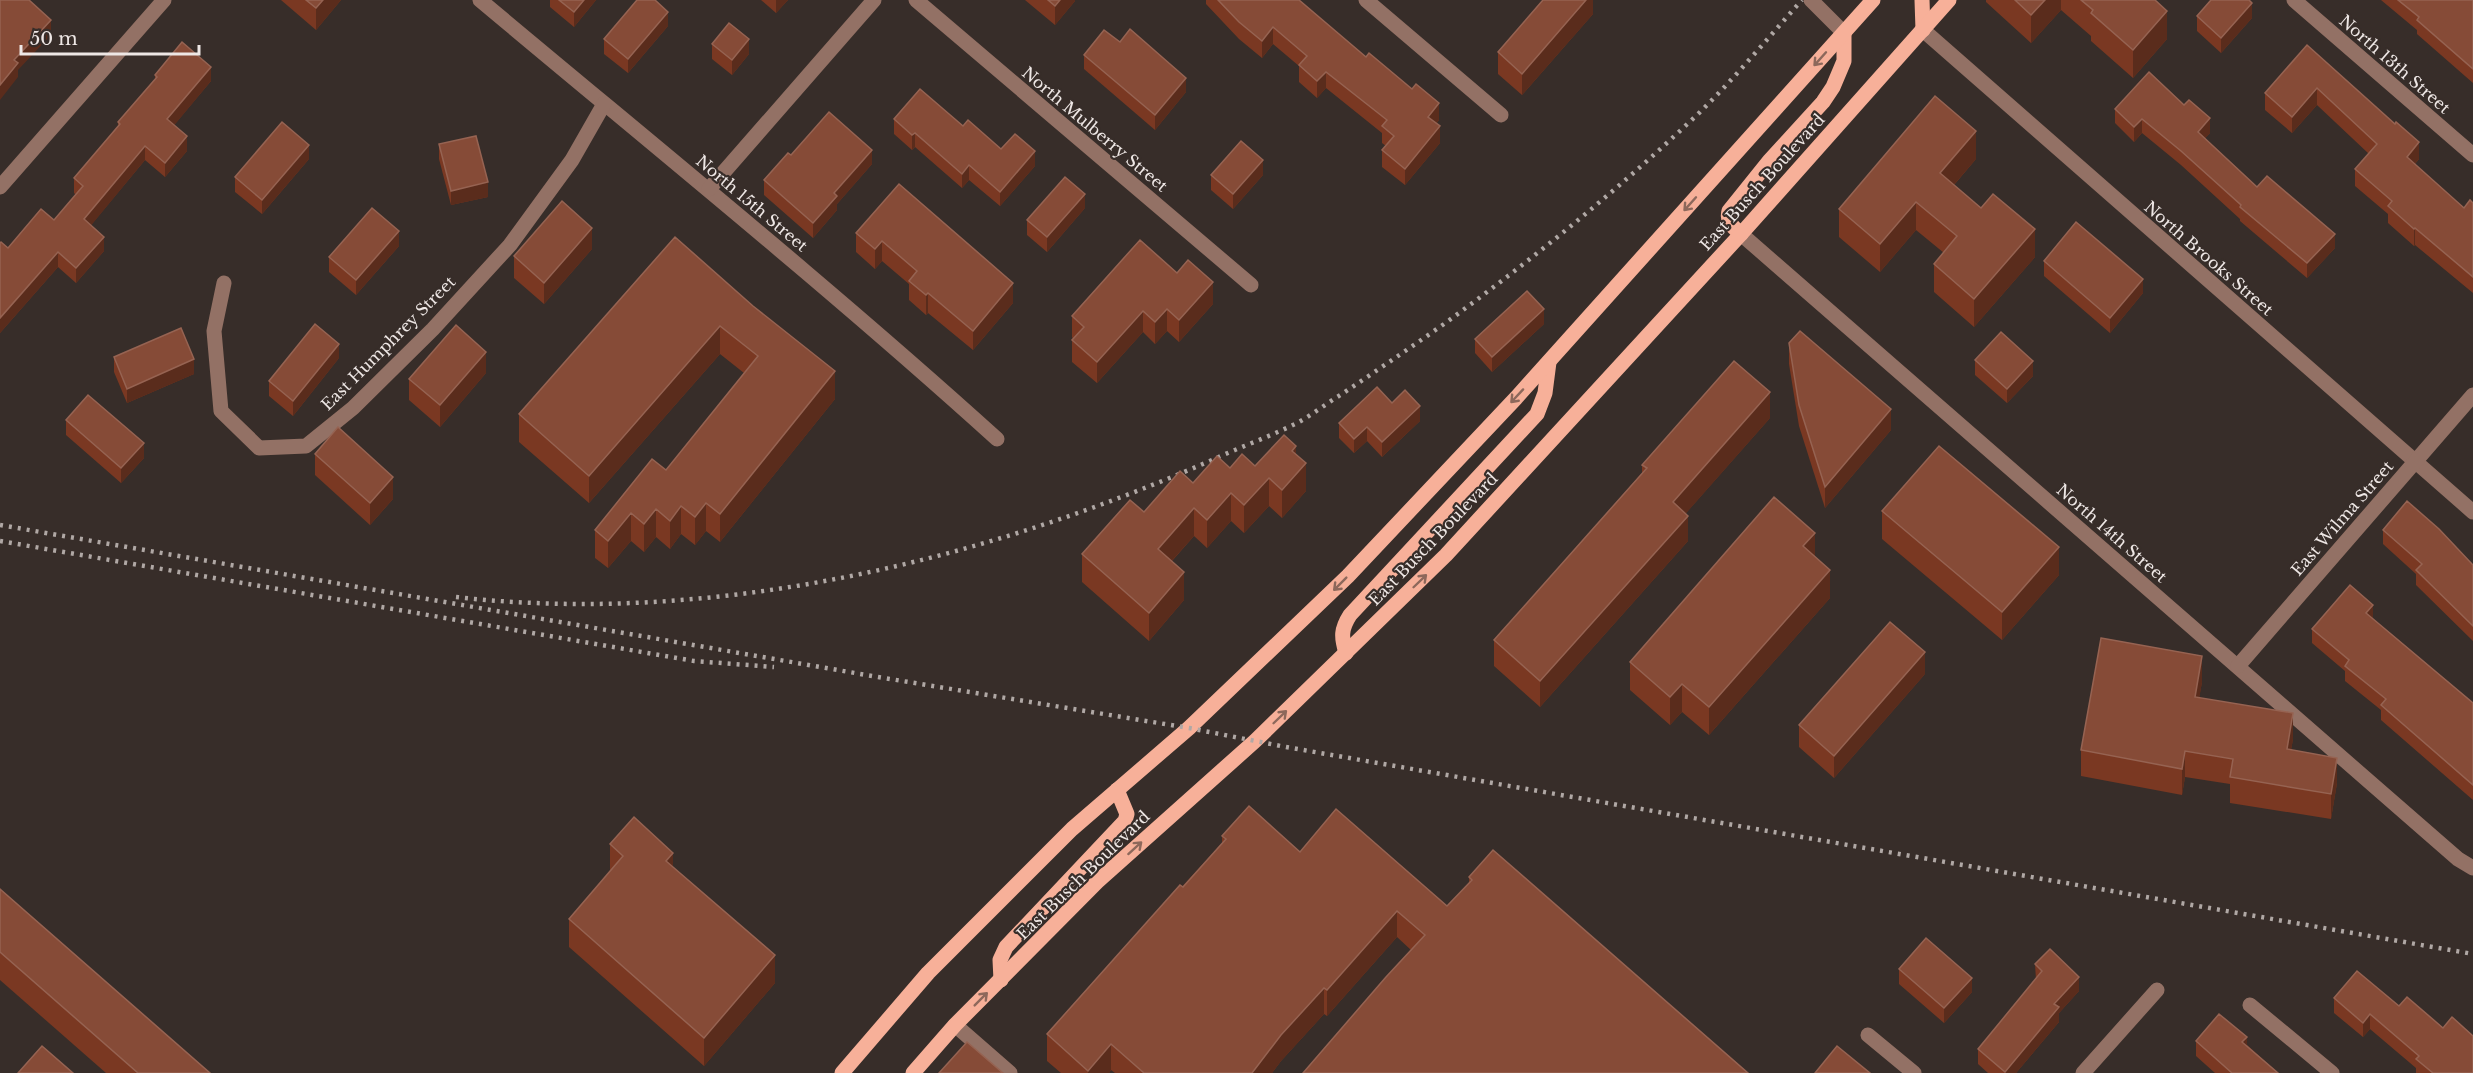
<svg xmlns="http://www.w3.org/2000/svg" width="2473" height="1073" viewBox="0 0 2473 1073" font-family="'Libre Baskerville',serif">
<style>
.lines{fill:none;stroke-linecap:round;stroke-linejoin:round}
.minor{stroke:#937165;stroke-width:15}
.major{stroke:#f7b099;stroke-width:15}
.rail{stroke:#b0a8a5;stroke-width:4.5;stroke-dasharray:3 6;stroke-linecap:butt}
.wall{fill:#7a3822}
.shaded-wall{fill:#5a2c1c}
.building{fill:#864b37;stroke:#966352;stroke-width:1.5}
.oneway{stroke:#8d685b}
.labels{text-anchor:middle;stroke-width:4.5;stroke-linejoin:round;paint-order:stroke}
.street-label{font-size:16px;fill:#eee7e5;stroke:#372d29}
</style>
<rect width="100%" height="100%" fill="#372d29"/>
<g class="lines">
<!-- minor -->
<g class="minor">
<path d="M480,0C653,145 829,287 997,439"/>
<path d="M916,0L1251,285"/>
<path d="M1366,0L1501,115"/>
<path d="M1811,0L1844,33"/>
<path d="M2294,0L2473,155"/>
<path d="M1923,30L2473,512"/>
<path d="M0,187L164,0"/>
<path d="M709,189L874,0"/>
<path d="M1741,234L2458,859L2473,868"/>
<path d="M224,283L214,331L221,411L259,448L306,446L353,408L433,329L510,245L572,160L604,104"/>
<path d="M2238,666L2473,395"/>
<path d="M2250,1005L2332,1073"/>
<path d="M955,1025L1010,1073"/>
<path d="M1868,1035L1914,1073"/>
<path d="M2083,1073L2157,990"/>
</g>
<!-- major -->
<g class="major">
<path d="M1922,0L1923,30"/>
<path d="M1741,234C1733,227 1726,222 1729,211L1770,160L1823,102L1833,87L1844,61V33"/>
<path d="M1346,653C1341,637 1341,629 1350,615L1537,414L1545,393L1549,362"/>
<path d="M1001,980L1000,960L1006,947L1125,821L1127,814L1117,790"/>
<path d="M842,1073L928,973L1072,829L1189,728L1348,576L1516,398L1873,0"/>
<path d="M913,1073L955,1025L1097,882L1255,741L1446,555L1741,234L1949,0"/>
</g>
<!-- rail -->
<g class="rail">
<path d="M0,525L878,677L1189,728L1286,747L2473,954"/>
<path d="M0,541L694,661L774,667"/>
<path d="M456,597C712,626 979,562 1212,460C1240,447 1269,437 1297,423C1312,415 1327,403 1342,394C1376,371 1410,348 1444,324C1533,259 1618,190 1698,114C1735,78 1768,38 1802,0"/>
</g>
</g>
<!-- wall -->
<g class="wall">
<path d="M281,0H341L316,30Z"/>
<path d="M550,0H596L574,27L550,7Z"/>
<path d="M761,0H788L776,13Z"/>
<path d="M1025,0H1075V1L1055,25Z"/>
<path d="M1206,0H1299L1439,120L1436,124L1440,143L1405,185L1382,167V150L1386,146L1382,143V133L1326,88L1317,98L1299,82V66L1273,44L1262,58L1239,39L1206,4Z"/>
<path d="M1593,0V14L1522,95L1498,74V52Z"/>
<path d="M1986,0H2155L2167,39L2133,78L2091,41V36L2061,10L2031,43L1986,2Z"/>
<path d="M2381,0H2473V83L2417,34V30Z"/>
<path d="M2197,16L2252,18L2221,53L2197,31Z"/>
<path d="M668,26L628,73L604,54V39Z"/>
<path d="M1120,42L1186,92L1155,130L1084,69V55Z"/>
<path d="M712,44L749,54L732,75L712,59Z"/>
<path d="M2307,45L2419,159L2415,164L2464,208L2473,203V293L2415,245L2414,246L2388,223V214L2355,186V169L2369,154L2317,105L2292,133L2265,110V93Z"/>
<path d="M155,75L211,81L174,125L187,151L165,177L145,160L91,225L104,251L76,283L58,267L0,333V243L8,248L54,220L76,195L74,193V178L118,126V122L155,79Z"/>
<path d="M2115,109L2210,133L2205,138L2257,187L2335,248L2307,278L2240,221V219L2181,165L2142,133L2134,142L2115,123Z"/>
<path d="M894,119L963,126L1001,149L1035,166L1000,206L969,180L962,188L915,147L912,150L894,134Z"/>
<path d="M439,144L488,197L451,205L439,159Z"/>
<path d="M791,155L872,164L837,204V210L813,238L764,195V180Z"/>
<path d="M309,159L262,214L235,192V177Z"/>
<path d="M1976,159L1954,185L1981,208L2035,257L1974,327L1934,292V264L1944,253L1916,230L1880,272L1839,237V209Z"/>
<path d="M1211,175H1263L1233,209L1211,190Z"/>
<path d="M899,184L1013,303L973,350L928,313L926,315L909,300V284L882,261L875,269L856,252V233Z"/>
<path d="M1085,208L1047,252L1027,235V220Z"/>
<path d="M675,237L835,399L720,542L706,531L695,545L681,534L670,549L656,537L644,552L631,541L608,568L595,558V530L666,470L744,373L720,354L589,503L519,442V414Z"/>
<path d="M399,246L356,295L329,272V257Z"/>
<path d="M592,249L544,304L514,278V256Z"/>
<path d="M2044,261L2143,293L2110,333L2044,276Z"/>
<path d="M1177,273L1213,304L1179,342L1167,331L1155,344L1143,332L1097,383L1072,362V340L1073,339L1072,337V316Z"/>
<path d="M1544,324L1492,372L1475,353V339Z"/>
<path d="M1789,343L1891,430L1825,508L1799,426L1789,364Z"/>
<path d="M114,357L194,374L127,403L114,372Z"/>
<path d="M339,358L293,416L269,396V381Z"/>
<path d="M1975,360L2033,376L2007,403L1975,375Z"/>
<path d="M486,373L440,427L409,400V379Z"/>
<path d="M1770,418L1686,513L1688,541L1540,707L1494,666V640L1642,473V465Z"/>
<path d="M66,420L144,458L121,483L66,435Z"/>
<path d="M1420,421L1382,457L1367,441L1354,453L1339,438V423Z"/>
<path d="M315,454L393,499L370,525L315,475Z"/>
<path d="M1296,454L1306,491L1282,518L1269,506L1244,533L1231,521L1207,548L1194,536L1172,561L1184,600L1149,641L1082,582V554L1144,512L1193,483L1230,468L1255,466Z"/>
<path d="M1882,511L2059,575L2002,640L1882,539Z"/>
<path d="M2383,530L2473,565V641L2416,585V574L2383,544Z"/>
<path d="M1815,557L1830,598L1709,735L1682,712L1670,725L1630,690V662Z"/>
<path d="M2373,619L2473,703V800L2381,720V710L2345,681V671L2312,643V629Z"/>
<path d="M1925,674L1834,778L1799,747V725Z"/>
<path d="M2202,682L2199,698L2293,739L2291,750L2337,783L2331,819L2230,803V784L2185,777L2182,795L2081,776V750Z"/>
<path d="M1222,836L1300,852L1447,906L1469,883V877L1748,1073L1411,950L1397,937L1327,1016L1324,1014L1281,1061L1272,1073H1115L1111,1070L1109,1073H1061L1047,1061V1034L1222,843Z"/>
<path d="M610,844L673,867L775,983L704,1066L569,947V919L610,871Z"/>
<path d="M0,889L210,1073H106L0,980Z"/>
<path d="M2035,964L2079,991L2059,1013V1022L2016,1073H1988L1978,1064V1049L2036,980Z"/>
<path d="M1899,969L1972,992L1944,1023L1899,984Z"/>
<path d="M2357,971L2473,1073H2416V1068L2370,1029L2363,1037L2334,1013V998Z"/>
<path d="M2196,1041L2247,1045L2278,1073H2215L2196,1056Z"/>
</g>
<!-- shaded-wall -->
<g class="shaded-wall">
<path d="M323,0H341L316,30V8Z"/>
<path d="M584,0H596L574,27V12Z"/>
<path d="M776,0H788L776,13Z"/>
<path d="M1060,0H1075V1L1055,25V6Z"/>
<path d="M1586,0H1593V14L1522,95V74Z"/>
<path d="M2045,0H2061V10L2031,43V15Z"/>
<path d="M2252,3V18L2221,53V38Z"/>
<path d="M2167,11V39L2133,78V50Z"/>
<path d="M668,12V26L628,73V59Z"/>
<path d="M51,20V35L18,70V77L0,100V85L14,60Z"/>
<path d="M1273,27V44L1262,58V41Z"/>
<path d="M749,39V54L732,75V60Z"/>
<path d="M211,67V81L167,134V119Z"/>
<path d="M1326,72V88L1317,98V81Z"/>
<path d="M1186,78V92L1155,130V115Z"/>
<path d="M2317,88V105L2292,133V117Z"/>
<path d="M1439,103V120L1428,134V117Z"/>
<path d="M2210,118V133L2198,146V132Z"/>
<path d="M2142,119V133L2134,142V127Z"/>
<path d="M1440,126V143L1405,185V169Z"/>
<path d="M1976,131V159L1940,201V173Z"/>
<path d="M915,133V147L912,150V135Z"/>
<path d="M187,136V151L165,177V163Z"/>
<path d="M2419,142V159L2407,173V157Z"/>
<path d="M309,145V159L262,214V200Z"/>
<path d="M145,146V160L84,234V219Z"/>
<path d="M872,150V164L837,204V210L813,238V223L834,193Z"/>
<path d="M1035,151V166L1000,206V192Z"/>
<path d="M1263,160V175L1233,209V194Z"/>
<path d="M969,165V180L962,188V174Z"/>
<path d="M488,182V197L451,205V191Z"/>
<path d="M1085,194V208L1047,252V237Z"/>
<path d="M1916,202V230L1880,272V244Z"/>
<path d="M592,228V249L544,304V283Z"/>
<path d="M2415,228V245L2414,246V229Z"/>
<path d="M2035,229V257L1974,327V299Z"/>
<path d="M399,231V246L356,295V280Z"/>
<path d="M2335,234V248L2307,278V263Z"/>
<path d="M104,237V251L76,283V268Z"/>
<path d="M882,241V261L875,269V249Z"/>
<path d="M58,252V267L0,333V318Z"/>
<path d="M2143,279V293L2110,333V318Z"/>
<path d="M1213,282V304L1179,342V320Z"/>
<path d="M1013,283V303L973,350V331Z"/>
<path d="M928,293V313L926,315V295Z"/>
<path d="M1167,309V331L1155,344V322Z"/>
<path d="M1544,309V324L1492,372V357Z"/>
<path d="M1143,311V332L1097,383V362Z"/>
<path d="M720,326V354L589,503V476Z"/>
<path d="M339,344V358L293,416V401Z"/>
<path d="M486,352V373L440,427V405Z"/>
<path d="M194,359V374L127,403V389Z"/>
<path d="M2033,361V376L2007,403V389Z"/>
<path d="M835,371V399L720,542V514Z"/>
<path d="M1770,392V418L1673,528V502Z"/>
<path d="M1420,406V421L1382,457V442Z"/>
<path d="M1891,409V430L1825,508V487Z"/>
<path d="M1367,427V441L1354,453V439Z"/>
<path d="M144,443V458L121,483V468Z"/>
<path d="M1296,446V473L1306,463V491L1282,518V490L1292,451Z"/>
<path d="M393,477V499L370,525V503Z"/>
<path d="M1269,478V506L1244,533V505Z"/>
<path d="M1231,493V521L1207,548V520Z"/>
<path d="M706,503V531L695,545V517Z"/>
<path d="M681,506V534L670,549V521Z"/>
<path d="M1194,508V536L1158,576V549Z"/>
<path d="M656,509V537L644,552V524Z"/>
<path d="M631,513V541L608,568V541Z"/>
<path d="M1688,516V541L1540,707V681Z"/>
<path d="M1815,533V561L1803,546Z"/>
<path d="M2059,547V575L2002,640V612Z"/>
<path d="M1830,570V598L1709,735V707Z"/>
<path d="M1184,572V600L1149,641V613Z"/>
<path d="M2373,605V619L2366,613Z"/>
<path d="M1925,652V674L1834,778V756Z"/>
<path d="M2202,656V682L2195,723V697Z"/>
<path d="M1682,684V712L1670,725V697Z"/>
<path d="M2293,713V739L2287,775V749Z"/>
<path d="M2185,751V777L2182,795V769Z"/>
<path d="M2337,758V783L2331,819V794Z"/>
<path d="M673,853V881L666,861Z"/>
<path d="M1397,911V937L1327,1016V990Z"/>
<path d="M775,955V983L704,1066V1038Z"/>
<path d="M2079,977V991L2059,1013V1022L2016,1073H2005L2054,1004Z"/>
<path d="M1972,978V992L1944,1023V1008Z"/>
<path d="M1324,988V1014L1281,1061L1272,1073H1252L1281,1035Z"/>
<path d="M2370,1014V1029L2363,1037V1023Z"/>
<path d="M2247,1037V1051L2242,1042Z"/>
<path d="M1111,1044V1070L1109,1073H1088V1071Z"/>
</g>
<!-- building -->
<g class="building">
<path d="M0,0H29L51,20L14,60L18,63L0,85Z"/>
<path d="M306,0H323L316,8Z"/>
<path d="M559,0H584L574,12Z"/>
<path d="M637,0H655L668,12L628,59L604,39Z"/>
<path d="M1048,0H1060L1055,6Z"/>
<path d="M1218,0H1299L1366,57L1369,53L1412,89L1416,84L1439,103L1428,117L1440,126L1405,169L1382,150L1394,136L1382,126L1387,120L1326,72L1317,81L1299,65L1307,56L1273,27L1262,41L1239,22Z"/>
<path d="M1543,0H1586L1522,74L1498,52Z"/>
<path d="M2015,0H2045L2031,15Z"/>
<path d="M2081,0H2155L2167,11L2133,50L2091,13L2093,10Z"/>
<path d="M2211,0H2249L2252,3L2221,38L2197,16Z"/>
<path d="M2398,0H2473V69L2417,20L2419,17Z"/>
<path d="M729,23L749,39L732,60L712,44Z"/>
<path d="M1130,29L1186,78L1155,115L1084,55L1104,30L1120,42Z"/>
<path d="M182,42L211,67L167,119L187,136L165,163L145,146L84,219L104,237L76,268L58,252L0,318V243L1,242L8,248L41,209L54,220L83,186L74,178L120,124L118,122L157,77L155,75Z"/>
<path d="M2307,45L2395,124L2396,122L2419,142L2407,157L2464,208L2470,200L2473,203V277L2415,228L2414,229L2388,206L2392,201L2355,169L2377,144L2317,88L2292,117L2265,93Z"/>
<path d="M2149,72L2184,105L2189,100L2210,118L2198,132L2257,187L2267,176L2335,234L2307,263L2240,207L2241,205L2181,151L2142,119L2134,127L2115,109Z"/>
<path d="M920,89L963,126L968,120L1001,149L1015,134L1035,151L1000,192L969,165L962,174L915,133L912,135L894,119Z"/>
<path d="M1935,96L1976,131L1940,173L1981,208L1993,194L2035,229L1974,299L1934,264L1957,236L1916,202L1880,244L1839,209Z"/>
<path d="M829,112L872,150L834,193L837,196L813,223L764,180L788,153L791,155Z"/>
<path d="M282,122L309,145L262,200L235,177Z"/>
<path d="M476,136L488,182L451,191L439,144Z"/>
<path d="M1241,141L1263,160L1233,194L1211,175Z"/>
<path d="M1065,177L1085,194L1047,237L1027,220Z"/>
<path d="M899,184L1013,283L973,331L928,293L926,295L909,281L917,271L882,241L875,249L856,233Z"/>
<path d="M562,201L592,228L544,283L514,256Z"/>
<path d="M372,208L399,231L356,280L329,257Z"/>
<path d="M2076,222L2143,279L2110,318L2044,261Z"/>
<path d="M675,237L753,306L835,371L720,514L706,503L695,517L681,506L670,521L656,509L644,524L631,513L608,541L595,530L652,459L666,470L758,356L720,326L589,476L519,414Z"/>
<path d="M1140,240L1177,273L1188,260L1213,282L1179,320L1167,309L1155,322L1143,311L1097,362L1072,340L1084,327L1072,316Z"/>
<path d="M1527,291L1544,309L1492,357L1475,339Z"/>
<path d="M315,324L339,344L293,401L269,381Z"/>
<path d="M456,325L486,352L440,405L409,379Z"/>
<path d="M181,328L194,359L127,389L114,357Z"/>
<path d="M1800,331L1891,409L1825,487L1799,405L1789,343Z"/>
<path d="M2001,332L2033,361L2007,389L1975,360Z"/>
<path d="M1734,361L1770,392L1673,502L1688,516L1540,681L1494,640L1647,468L1642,465Z"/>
<path d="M1377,387L1392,403L1405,390L1420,406L1382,442L1367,427L1354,439L1339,423Z"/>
<path d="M88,395L144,443L121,468L66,420Z"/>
<path d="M338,427L393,477L370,503L315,454Z"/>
<path d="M1284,435L1296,446L1292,451L1306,463L1282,490L1269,478L1244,505L1231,493L1207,520L1194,508L1158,549L1184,572L1149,613L1082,554L1130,500L1144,512L1180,471L1193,483L1217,456L1230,468L1242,454L1255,466Z"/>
<path d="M1939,446L2059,547L2002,612L1882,511Z"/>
<path d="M1774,497L1815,533L1803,546L1830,570L1709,707L1682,684L1670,697L1630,662Z"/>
<path d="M2407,501L2439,529L2473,565V626L2416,570L2422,564L2383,530Z"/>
<path d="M2350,585L2373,605L2366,613L2473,703V785L2381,705L2386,699L2345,666L2349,660L2312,629Z"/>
<path d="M1890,622L1925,652L1834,756L1799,725Z"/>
<path d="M2101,638L2202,656L2195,697L2293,713L2287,749L2337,758L2331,794L2230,777L2233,759L2185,751L2182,769L2081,750Z"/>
<path d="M1249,806L1300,852L1336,809L1447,906L1472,880L1469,877L1493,850L1748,1073H1303L1386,977L1425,935L1397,911L1327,990L1324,988L1281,1035L1252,1073H1144L1111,1044L1088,1071L1047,1034L1180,885L1183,887L1226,839L1222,836Z"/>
<path d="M634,817L673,853L666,861L775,955L704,1038L569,919L623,856L610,844Z"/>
<path d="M0,889L210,1073H138L0,952Z"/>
<path d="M1926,938L1972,978L1944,1008L1899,969Z"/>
<path d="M2050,949L2079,977L2054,1004L2059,1007L2005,1072L1978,1049L2042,971L2035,964Z"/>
<path d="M2357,971L2399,1006L2407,997L2443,1028L2452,1017L2473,1036V1073H2433L2416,1059L2419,1056L2370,1014L2363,1023L2334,998Z"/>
<path d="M2219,1014L2247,1037L2242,1042L2278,1073H2232L2196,1041Z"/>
<path d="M967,1042L1003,1073H939Z"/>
<path d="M42,1046L73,1073H18Z"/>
<path d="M1837,1046L1870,1073H1815Z"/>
</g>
<!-- one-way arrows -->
<defs><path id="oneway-shaft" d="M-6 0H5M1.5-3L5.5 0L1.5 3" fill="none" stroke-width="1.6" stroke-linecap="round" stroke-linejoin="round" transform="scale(1.5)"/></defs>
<g class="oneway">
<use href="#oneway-shaft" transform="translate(1820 59) rotate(132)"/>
<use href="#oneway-shaft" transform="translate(1690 204) rotate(132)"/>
<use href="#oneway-shaft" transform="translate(1517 396) rotate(133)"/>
<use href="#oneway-shaft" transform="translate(1420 581) rotate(-44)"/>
<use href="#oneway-shaft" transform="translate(1340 584) rotate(135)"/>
<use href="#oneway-shaft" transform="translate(1280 717) rotate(-44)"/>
<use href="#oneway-shaft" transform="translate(1135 848) rotate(-42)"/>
<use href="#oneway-shaft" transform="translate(981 999) rotate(-45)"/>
</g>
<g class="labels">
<!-- street labels -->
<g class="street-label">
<text transform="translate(2395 64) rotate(41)" y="6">North 13th Street</text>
<text transform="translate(1095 129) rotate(40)" y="6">North Mulberry Street</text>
<text transform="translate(1762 182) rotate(-48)" y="6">East Busch Boulevard</text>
<text transform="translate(752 203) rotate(40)" y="6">North 15th Street</text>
<text transform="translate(2209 258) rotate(41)" y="6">North Brooks Street</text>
<text transform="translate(388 343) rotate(-45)" y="6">East Humphrey Street</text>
<text transform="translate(2342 518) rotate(-49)" y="6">East Wilma Street</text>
<text transform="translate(2112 533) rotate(41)" y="6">North 14th Street</text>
<text transform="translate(1433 539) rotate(-46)" y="6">East Busch Boulevard</text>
<text transform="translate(1083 875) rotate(-44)" y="6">East Busch Boulevard</text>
</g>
</g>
<!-- scale -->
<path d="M21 45v9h178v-9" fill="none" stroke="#eee7e5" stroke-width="3"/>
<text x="30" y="45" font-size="18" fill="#eee7e5" stroke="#372d29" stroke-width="4.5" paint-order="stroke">50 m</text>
</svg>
